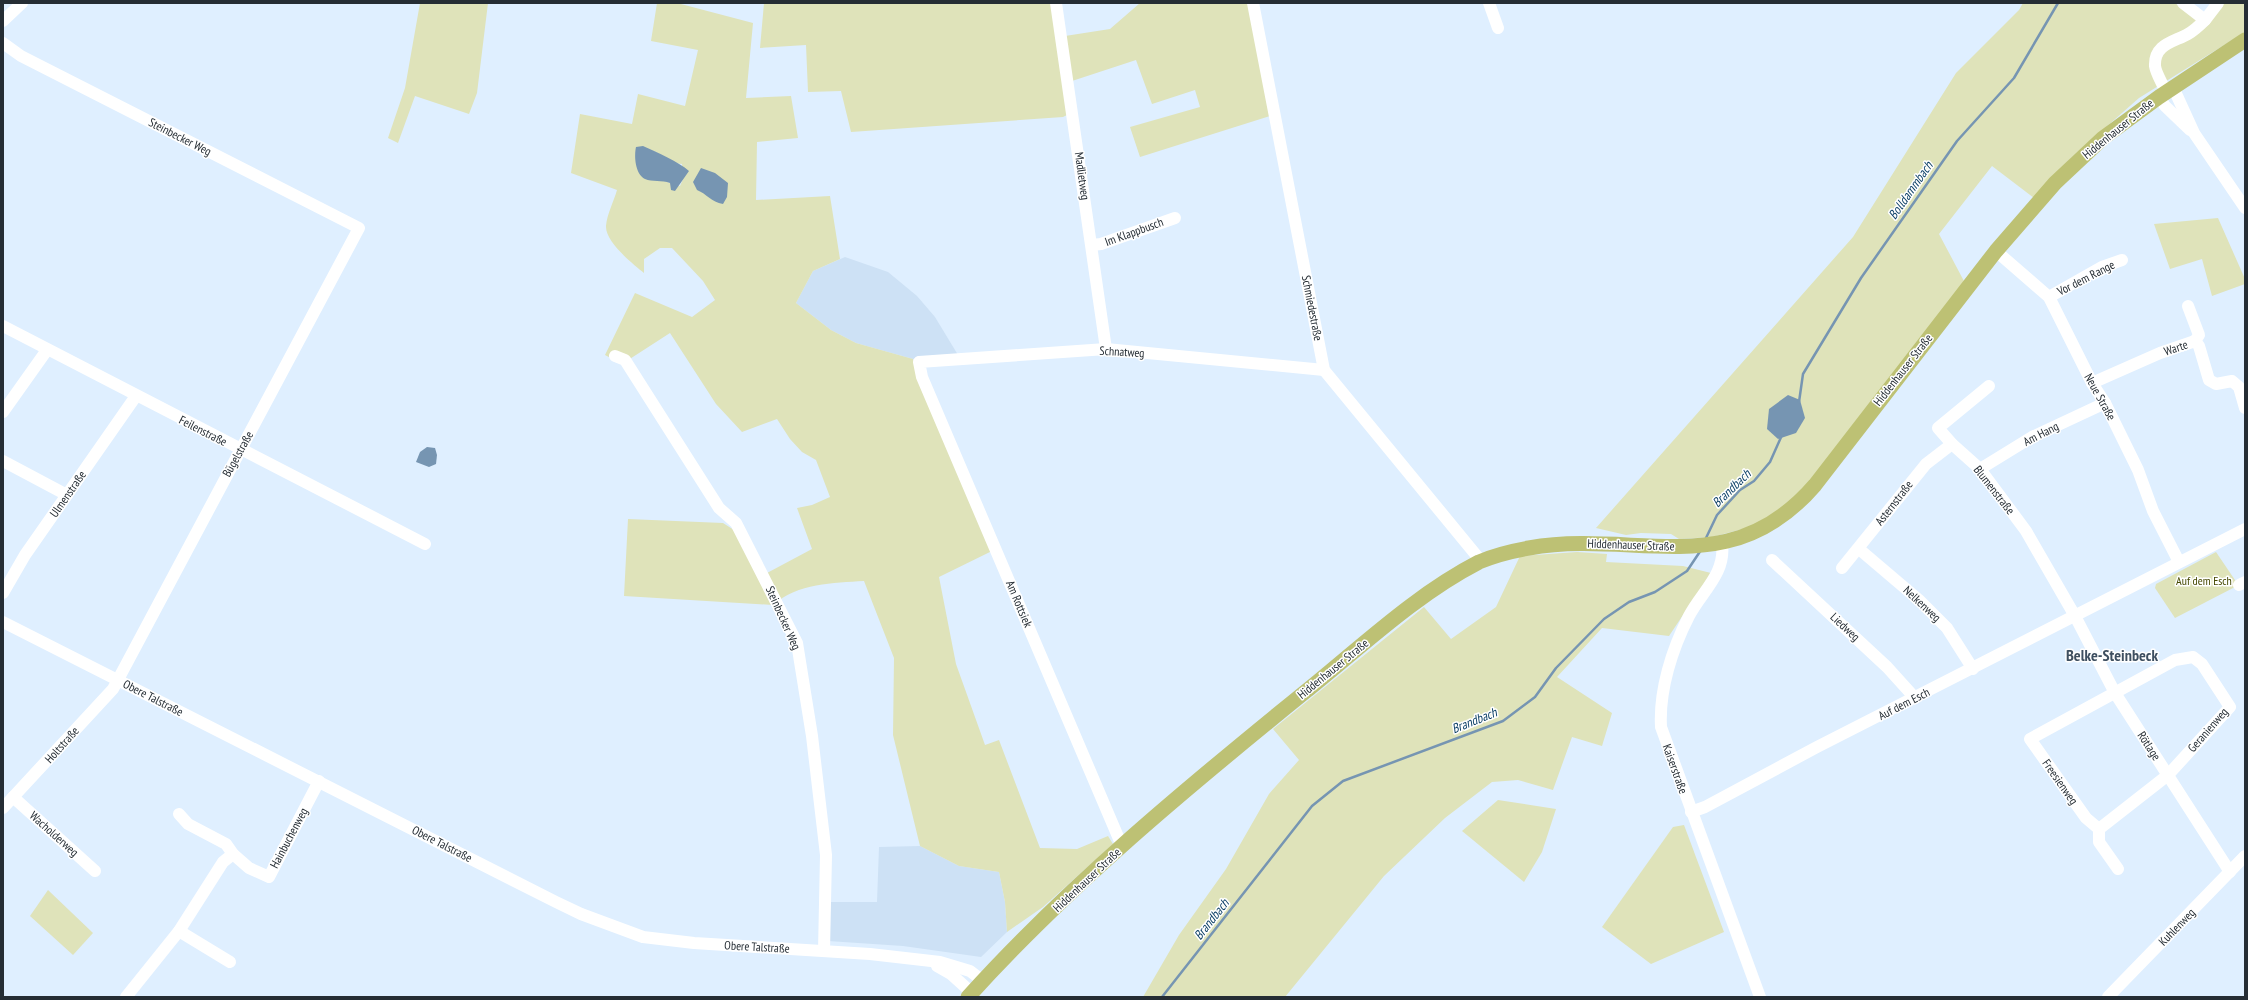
<svg xmlns="http://www.w3.org/2000/svg" width="2248" height="1000" viewBox="0 0 2248 1000" font-family="'PT Sans Narrow',sans-serif">
<style>
.built{fill:#cde1f5}
.green{fill:#dfe3ba;fill-rule:evenodd}
.water{fill:#7695b2}
.lines{fill:none;stroke-linecap:round;stroke-linejoin:round}
.stream{stroke:#7695b2;stroke-width:2.5}
.minor{stroke:#fff;stroke-width:12}
.major{stroke:#bdc174;stroke-width:15}
.labels{text-anchor:middle;stroke-width:3;stroke-linejoin:round;paint-order:stroke}
.street-label{font-size:12px;fill:#252d34;stroke:#fff}
.park-label{font-size:12px;fill:#454800;stroke:#fff}
.water-label{font-size:13px;font-style:italic;fill:#0d4067;stroke:#fff}
.district-label{font-size:16px;font-weight:bold;fill:#3e4f60;stroke:#fff}
</style>
<rect width="100%" height="100%" fill="#dfefff"/>
<!-- built -->
<g class="built">
<path d="M845,257L888,272L917,296L935,317L958,355L913,359L856,343L831,330L796,303L813,271Z"/>
<path d="M920,846L959,866L999,872L1005,902L1007,932L981,957L903,946L828,941L829,902H877L879,847Z"/>
</g>
<!-- green -->
<g class="green">
<path d="M420,3H488L477,93L469,114L415,96L398,143L388,138L405,88Z"/>
<path d="M657,3H677L753,23L746,98L791,96L798,138L757,142L756,200L830,196L840,259L813,271L796,303L831,330L856,343L913,359L992,551L939,577L956,664L985,745L999,740L1040,848L1077,849L1108,836L1113,844L1043,907L1007,932L1005,902L999,872L959,866L920,846L893,735L894,658L864,581C833,583 798,583 773,605L624,596L628,519L723,523L734,530L767,573L812,549L797,508L812,505L830,497L816,460L802,452L790,439L777,419L742,432L716,404L670,333L622,364L605,355L635,293L692,317L715,300L703,281L672,248H660L644,259V273C633,264 605,242 606,226C607,214 614,201 617,190L571,173L580,114L632,124L638,94L685,106L698,50L651,41ZM654,151L674,163L682,164L683,179L680,186L661,180Z"/>
<path d="M764,3H1051L1069,114L1063,117L851,132L841,91L808,92L806,45L760,48Z"/>
<path d="M1140,3H1249L1270,116L1140,157L1130,127L1200,107L1195,90L1152,104L1136,60L1072,81L1065,36L1110,29Z"/>
<path d="M2023,3H2175L2206,27L2224,3H2245V32L2139,98L2072,157L2034,198L1992,166L1939,234L1965,283L1810,482L1788,505L1750,527L1712,537L1679,539L1671,534L1641,533L1626,535L1596,528L1853,237L1956,73L2019,10Z"/>
<path d="M2218,218L2245,279V284L2212,296L2202,259L2170,269L2154,224Z"/>
<path d="M1577,552L1607,554L1606,562L1683,566L1711,573L1669,636L1602,628L1557,677L1612,713L1602,746L1572,737L1553,790L1518,780L1492,782L1445,818L1384,876L1285,997H1143L1179,935L1226,869L1269,794L1299,760L1273,729L1424,607L1451,639L1496,607L1520,556Z"/>
<path d="M2216,552L2237,583L2235,587L2175,618L2155,588L2156,584Z"/>
<path d="M1498,800L1556,809L1542,852L1524,882L1462,831Z"/>
<path d="M1684,825L1724,932L1651,964L1602,927L1673,827Z"/>
<path d="M48,890L93,933L73,955L30,916Z"/>
</g>
<!-- water -->
<g class="water">
<path d="M643,146C657,152 679,162 689,171L675,191L671,190L670,183C662,180 652,182 645,179C635,174 634,156 636,147Z"/>
<path d="M701,168L715,173L728,183L727,197L723,204C711,202 707,194 697,190L693,182Z"/>
<path d="M1788,395L1800,400L1805,418L1796,433L1778,439L1767,429L1769,409Z"/>
<path d="M427,447L435,448L437,455L436,464L429,467L416,462L420,452Z"/>
</g>
<g class="lines">
<!-- stream -->
<g class="stream">
<path d="M1799,402L1803,374L1861,278L1957,141L2014,78L2058,3"/>
<path d="M1706,538L1717,515L1740,490L1754,481L1770,462L1782,435"/>
<path d="M1162,997L1312,806L1343,781L1503,721L1535,697L1556,668L1604,619L1629,602L1655,592L1687,571L1701,550"/>
</g>
<!-- minor -->
<g class="minor">
<path d="M1056,3L1106,349"/>
<path d="M1253,3L1324,370L1481,561"/>
<path d="M1489,3L1498,28"/>
<path d="M2205,20L2218,3"/>
<path d="M3,21L22,3"/>
<path d="M3,43L21,56L359,228L113,689L3,808"/>
<path d="M2173,87L2194,133L2245,208"/>
<path d="M2166,92C2163,84 2156,74 2155,66C2154,44 2174,42 2188,34C2195,30 2200,25 2205,20L2183,3"/>
<path d="M2159,97L2165,106L2190,130"/>
<path d="M1092,245L1101,244L1175,218"/>
<path d="M1996,251L2049,297L2092,383L2105,403L2138,470L2153,511L2179,562"/>
<path d="M2049,297L2102,267L2122,260"/>
<path d="M2188,306L2199,335L2195,341"/>
<path d="M3,326L425,544"/>
<path d="M615,356L625,360L719,508L736,523L797,643L812,736L826,855L824,951"/>
<path d="M2092,383L2160,353L2195,341L2199,346L2209,380L2216,384L2232,381L2239,387L2245,408"/>
<path d="M1989,386L1938,428L1952,444L1980,469L2026,531L2075,616L2115,693L2230,872"/>
<path d="M3,412L47,350"/>
<path d="M3,461L67,495"/>
<path d="M1980,469L2032,437L2105,403"/>
<path d="M1722,543C1726,574 1702,591 1689,616C1672,649 1659,690 1661,727L1760,997"/>
<path d="M1859,549L1919,600L1947,628L1973,669"/>
<path d="M1772,560L1887,667L1915,698"/>
<path d="M1842,568L1926,464L1952,444"/>
<path d="M2239,585L2245,582"/>
<path d="M3,593L25,555L136,396"/>
<path d="M3,622L556,902L581,914L643,937L694,943L870,954L940,962L970,971L983,981"/>
<path d="M2193,657L2202,664L2230,707L2168,775L2099,829L2086,818L2030,739L2175,660Z"/>
<path d="M13,797L95,871"/>
<path d="M1691,812L1705,807L1817,747L2245,529"/>
<path d="M179,814L188,824L226,844L233,854L249,868L269,877L319,781"/>
<path d="M2099,829V842L2118,869"/>
<path d="M1122,846L922,377L919,362L1106,349L1324,370"/>
<path d="M179,931L230,962"/>
<path d="M937,966L951,974L972,993"/>
<path d="M126,997L179,931L223,862L233,854"/>
<path d="M2108,997L2245,856"/>
</g>
<!-- major -->
<path class="major" d="M968,997C1068,886 1189,786 1305,692C1361,647 1415,595 1479,562C1495,555 1512,551 1529,548C1637,529 1730,584 1815,485L1996,251L2055,183L2103,138L2159,97L2245,40"/>
</g>
<g class="labels">
<!-- street labels -->
<g class="street-label">
<text transform="translate(2118 129) rotate(-39)" y="4">Hiddenhauser Straße</text>
<text transform="translate(180 137) rotate(27)" y="4">Steinbecker Weg</text>
<text transform="translate(1082 176) rotate(82)" y="4">Madlietweg</text>
<text transform="translate(1134 232) rotate(-20)" y="4">Im Klappbusch</text>
<text transform="translate(2086 278) rotate(-27)" y="4">Vor dem Range</text>
<text transform="translate(1312 308) rotate(79)" y="4">Schmiedestraße</text>
<text transform="translate(2176 348) rotate(-19)" y="4">Warte</text>
<text transform="translate(1122 352) rotate(3)" y="4">Schnatweg</text>
<text transform="translate(1903 370) rotate(-52)" y="4">Hiddenhauser Straße</text>
<text transform="translate(2100 397) rotate(61)" y="4">Neue Straße</text>
<text transform="translate(203 431) rotate(27)" y="4">Feilenstraße</text>
<text transform="translate(2041 434) rotate(-27)" y="4">Am Hang</text>
<text transform="translate(238 454) rotate(-61)" y="4">Bügelstraße</text>
<text transform="translate(1994 490) rotate(52)" y="4">Blumenstraße</text>
<text transform="translate(68 494) rotate(-55)" y="4">Ulmenstraße</text>
<text transform="translate(1894 503) rotate(-52)" y="4">Asternstraße</text>
<text transform="translate(1631 545) rotate(2)" y="4">Hiddenhauser Straße</text>
<text transform="translate(1019 604) rotate(67)" y="4">Am Rottsiek</text>
<text transform="translate(1922 604) rotate(43)" y="4">Nelkenweg</text>
<text transform="translate(783 618) rotate(66)" y="4">Steinbecker Weg</text>
<text transform="translate(1845 627) rotate(43)" y="4">Liedweg</text>
<text transform="translate(1333 669) rotate(-39)" y="4">Hiddenhauser Straße</text>
<text transform="translate(153 698) rotate(27)" y="4">Obere Talstraße</text>
<text transform="translate(1904 704) rotate(-27)" y="4">Auf dem Esch</text>
<text transform="translate(2208 730) rotate(-49)" y="4">Geranienweg</text>
<text transform="translate(62 745) rotate(-48)" y="4">Holtstraße</text>
<text transform="translate(2149 746) rotate(57)" y="4">Rötlage</text>
<text transform="translate(1675 769) rotate(70)" y="4">Kaiserstraße</text>
<text transform="translate(2060 782) rotate(55)" y="4">Freesienweg</text>
<text transform="translate(54 834) rotate(42)" y="4">Wacholderweg</text>
<text transform="translate(289 838) rotate(-62)" y="4">Hainbuchenweg</text>
<text transform="translate(442 844) rotate(27)" y="4">Obere Talstraße</text>
<text transform="translate(1087 880) rotate(-43)" y="4">Hiddenhauser Straße</text>
<text transform="translate(2177 927) rotate(-46)" y="4">Kuhlenweg</text>
<text transform="translate(757 947) rotate(3)" y="4">Obere Talstraße</text>
</g>
<!-- park labels -->
<g class="park-label">
<text x="2204" y="585">Auf dem Esch</text>
</g>
<!-- water labels -->
<g class="water-label">
<text transform="translate(1910 190) rotate(-55)" y="5">Bolldammbach</text>
<text transform="translate(1731 488) rotate(-44)" y="5">Brandbach</text>
<text transform="translate(1474 720) rotate(-22)" y="5">Brandbach</text>
<text transform="translate(1211 919) rotate(-52)" y="5">Brandbach</text>
</g>
<!-- district labels -->
<g class="district-label">
<text x="2112" y="661">Belke-Steinbeck</text>
</g>
</g>
<!-- border -->
<rect width="2248" height="1000" fill="none" stroke="#252d34" stroke-width="8"/>
</svg>
